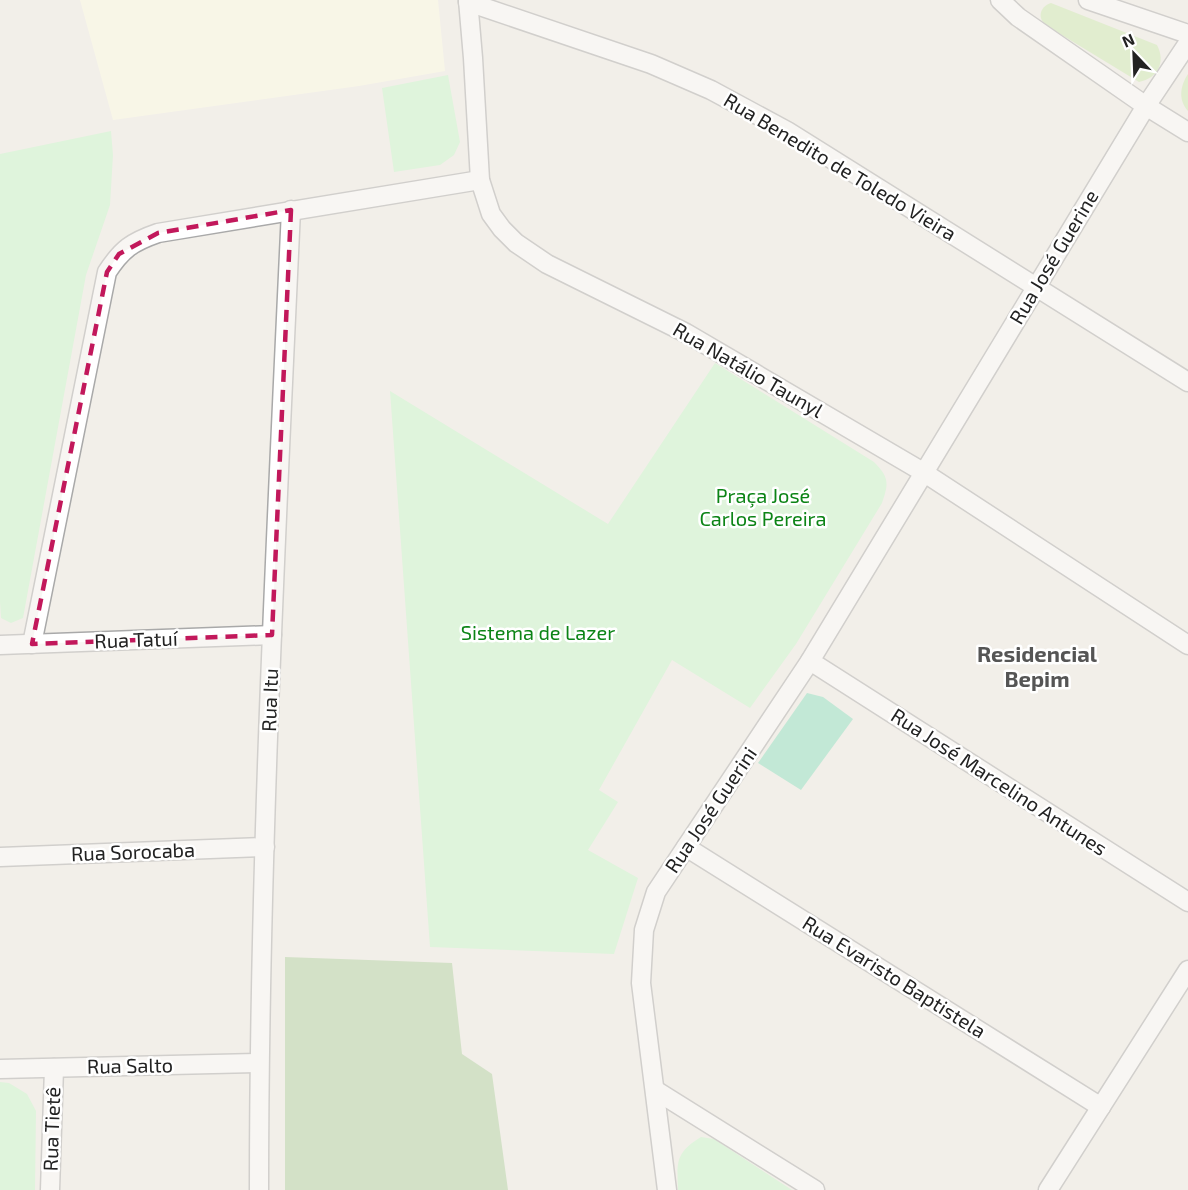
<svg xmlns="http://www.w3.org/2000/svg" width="1188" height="1190" viewBox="0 0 1188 1190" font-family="'Exo 2',sans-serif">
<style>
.education{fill:#ffffe5}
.grass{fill:#cdebb0}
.forest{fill:#add19e}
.park{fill:#c8facc}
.pitch{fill:#88e0be}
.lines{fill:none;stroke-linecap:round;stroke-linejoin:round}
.street-casing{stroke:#a9a9a9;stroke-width:21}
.street{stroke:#fff;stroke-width:18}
.marked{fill:none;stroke:#c2185b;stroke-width:4.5;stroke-dasharray:12 8;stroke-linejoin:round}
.labels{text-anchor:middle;stroke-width:5;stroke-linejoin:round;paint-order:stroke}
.street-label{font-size:20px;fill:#222;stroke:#fff}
.park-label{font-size:20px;fill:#0c8416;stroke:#fff}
.quarter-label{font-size:22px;font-weight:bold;fill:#555;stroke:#fff}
</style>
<rect width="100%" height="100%" fill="#f2efe9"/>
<!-- education -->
<path class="education" d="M80,0H438L445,71L359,86L113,120Z"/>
<!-- grass -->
<g class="grass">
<path d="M1051,3L1157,45C1166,62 1158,78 1139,82L1047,26C1037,19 1039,7 1051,3Z"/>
<path d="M1188,74V111C1178,100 1180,86 1188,74Z"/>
</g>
<!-- forest -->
<path class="forest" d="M285,957L452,963L462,1054L492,1074L508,1190H285Z"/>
<!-- park -->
<g class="park">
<path d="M448,75L460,142L454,155L440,165L394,172L382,88Z"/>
<path d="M111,131L113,155L110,205L86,275L23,618L11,623L1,618L0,602V154Z"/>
<path d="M715,363L874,462C889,477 889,483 882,503L796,644L750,708L672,660L599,790L618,802L588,850L638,878L614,954L430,947L390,391L608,524Z"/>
<path d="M0,1082L9,1083L27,1094L36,1111L35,1190H0Z"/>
<path d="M701,1137L714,1139L792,1190H678C677,1162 675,1153 701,1137Z"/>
</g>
<!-- pitch -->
<path class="pitch" d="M807,693L823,697L853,719L801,790L758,763Z"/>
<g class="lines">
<defs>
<g id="street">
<path d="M468,0L473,58L480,180L491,214L502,229L516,243L547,264L686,333L923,472L1188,645"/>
<path d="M1000,0L1018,17L1146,106L1188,132"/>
<path d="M1088,0L1188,34"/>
<path d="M468,2L651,64L711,90L787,131L1188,382"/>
<path d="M32,644L107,272C122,249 132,242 158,233L480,180"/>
<path d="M0,645L272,635"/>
<path d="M810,661L1188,902"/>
<path d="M686,847L1101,1107"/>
<path d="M0,857L265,847"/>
<path d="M0,1069L259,1063"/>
<path d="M655,1090L815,1190"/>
<path d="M50,1190L54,1068"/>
<path d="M259,1190C259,863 276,536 291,210"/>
<path d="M667,1190L641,983L644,930L656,892L810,661L1146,106L1188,43"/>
<path d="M1048,1190L1188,970"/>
</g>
</defs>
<!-- street casing -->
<use href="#street" class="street-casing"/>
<!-- street -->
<use href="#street" class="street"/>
</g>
<!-- marked area -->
<path d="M0 0H1188V1190H0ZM291,210L272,635L32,644L107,272L119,254L158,233Z" fill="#f2efe9" fill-opacity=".55" fill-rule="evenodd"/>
<path class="marked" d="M291,210L272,635L32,644L107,272L119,254L158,233Z"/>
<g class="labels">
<!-- street labels -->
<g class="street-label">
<text transform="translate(840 167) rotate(31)" y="7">Rua Benedito de Toledo Vieira</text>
<text transform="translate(1054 257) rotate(-59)" y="7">Rua José Guerine</text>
<text transform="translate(748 370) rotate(30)" y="7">Rua Natálio Taunyl</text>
<text transform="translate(136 640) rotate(-2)" y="7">Rua Tatuí</text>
<text transform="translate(270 700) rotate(-88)" y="7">Rua Itu</text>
<text transform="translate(999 782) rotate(33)" y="7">Rua José Marcelino Antunes</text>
<text transform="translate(711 810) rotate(-56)" y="7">Rua José Guerini</text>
<text transform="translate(133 852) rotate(-2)" y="7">Rua Sorocaba</text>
<text transform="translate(894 977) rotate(32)" y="7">Rua Evaristo Baptistela</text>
<text transform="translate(130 1066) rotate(-1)" y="7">Rua Salto</text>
<text transform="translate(52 1129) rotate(-88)" y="7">Rua Tietê</text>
</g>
<!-- park labels -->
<g class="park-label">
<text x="763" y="503">Praça José<tspan x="763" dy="23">Carlos Pereira</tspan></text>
<text x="538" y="640">Sistema de Lazer</text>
</g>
<!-- quarter labels -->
<g class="quarter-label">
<text x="1037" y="662">Residencial<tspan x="1037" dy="25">Bepim</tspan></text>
</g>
</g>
<!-- north arrow -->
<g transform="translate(1134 54) rotate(337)" stroke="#ffffff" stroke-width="4.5" paint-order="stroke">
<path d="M0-4.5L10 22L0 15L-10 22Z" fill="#222222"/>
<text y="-9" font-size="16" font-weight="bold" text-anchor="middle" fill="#222222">N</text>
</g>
</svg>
